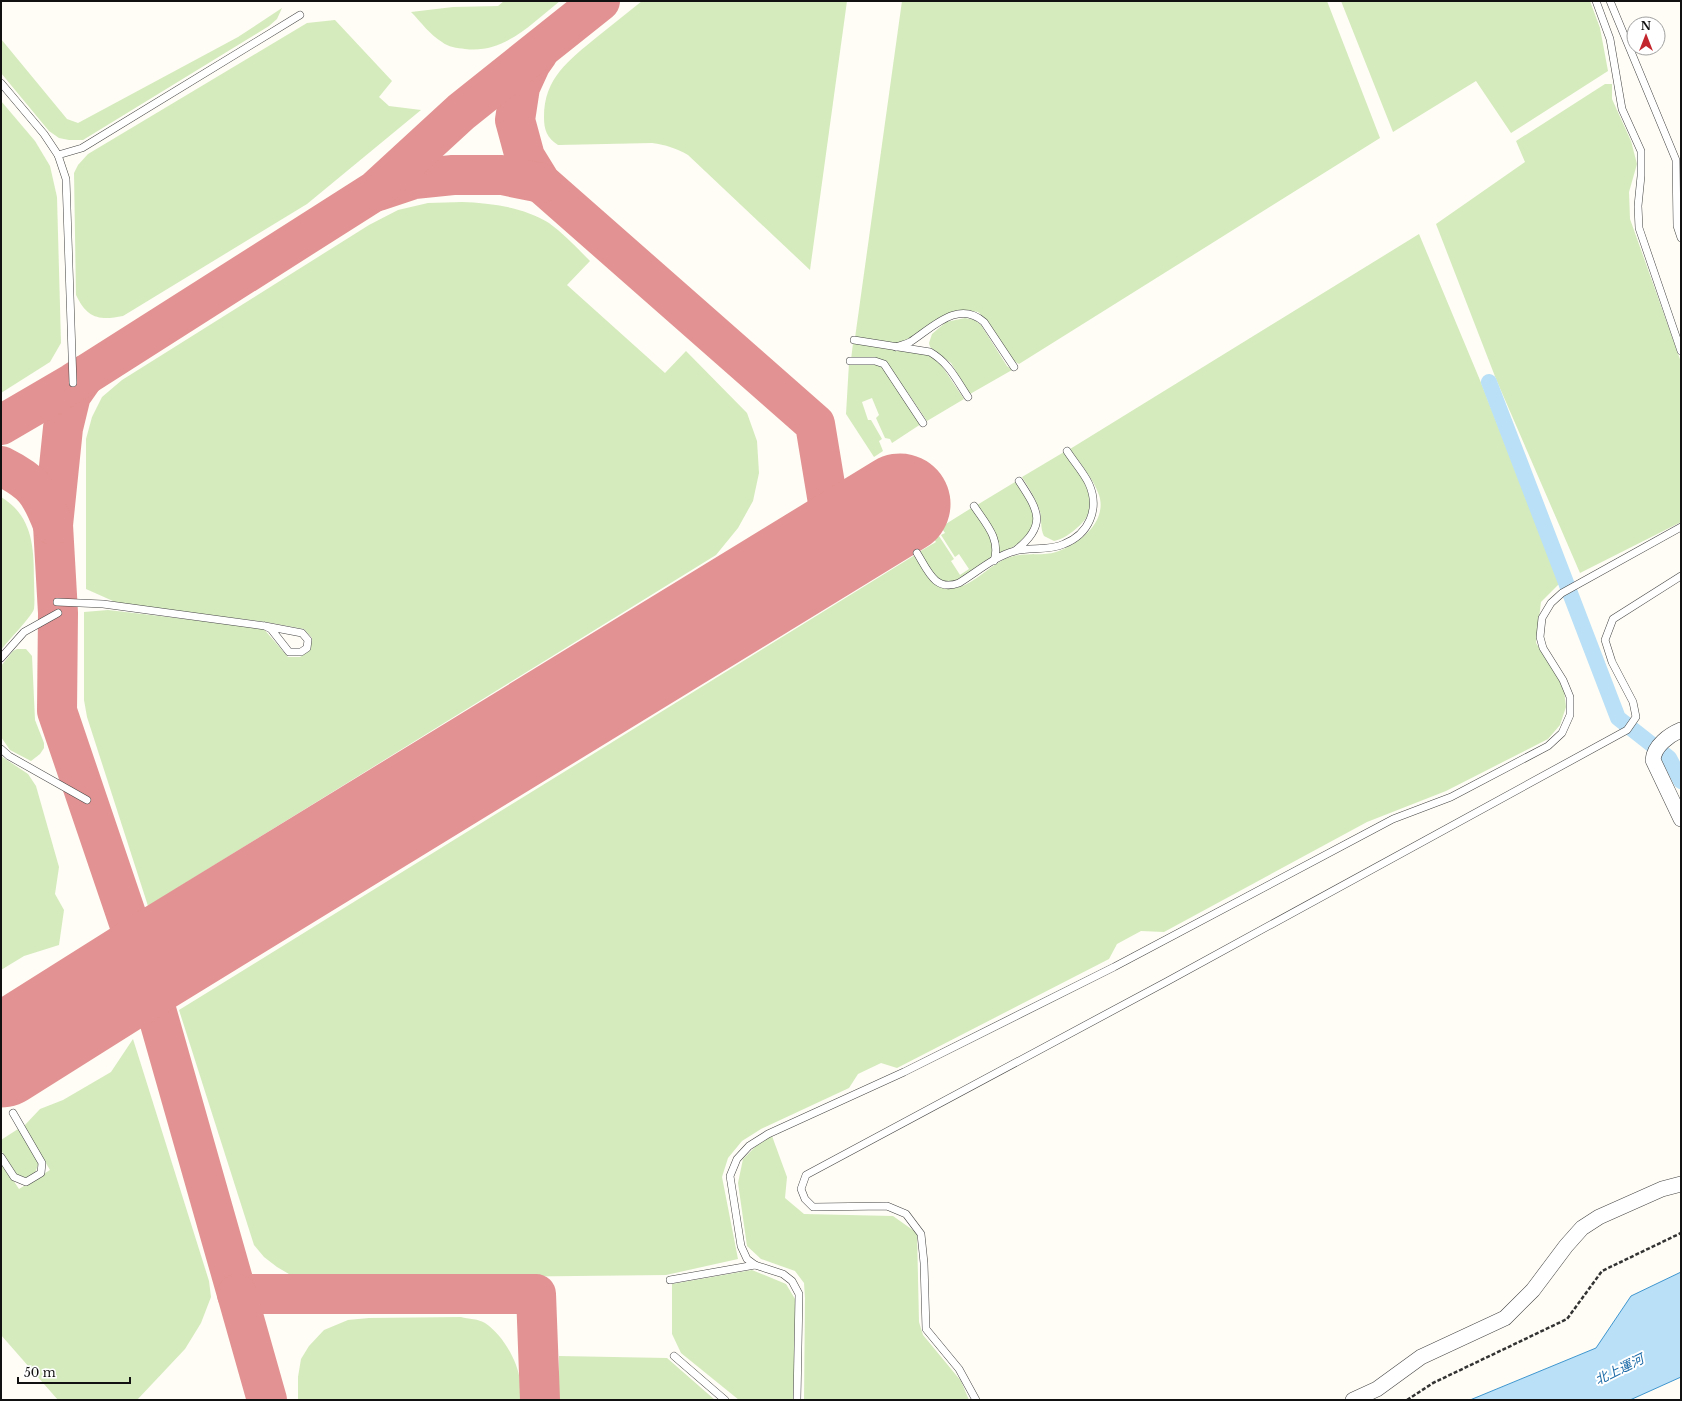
<svg xmlns="http://www.w3.org/2000/svg" width="1682" height="1401" viewBox="0 0 1682 1401" font-family="'Libre Baskerville','Noto Sans JP',serif">
<style>
.green{fill:#d5ebbd}
.water{fill:#b9e0f7;stroke:#3f96cf}
.lines{fill:none;stroke-linecap:round;stroke-linejoin:round}
.canal{stroke:#b9e0f7;stroke-width:16}
.taxiway{stroke:#e29292;stroke-width:40}
.runway{stroke:#e29292;stroke-width:101}
.service-casing{stroke:#444;stroke-width:8}
.minor-casing{stroke:#444;stroke-width:16}
.path{stroke:#333;stroke-width:2.5;stroke-dasharray:4 2;stroke-linecap:butt}
.service{stroke:#fff;stroke-width:7}
.minor{stroke:#fff;stroke-width:15}
.labels{text-anchor:middle;stroke-width:4;stroke-linejoin:round;paint-order:stroke}
.water-label{font-size:13px;font-style:italic;fill:#1768a6;stroke:#fff}
</style>
<rect width="100%" height="100%" fill="#fffdf5"/>
<!-- green -->
<g class="green">
<path d="M504,1H560C531,24 504,54 465,49C457,48 448,47 442,42C430,35 421,22 411,12L453,7L498,6Z"/>
<path d="M642,1H847L810,270L688,155C676,148 666,145 652,143L558,145C547,138 544,130 544,117C544,78 569,60 597,37C612,25 627,13 642,1Z"/>
<path d="M902,1H1327L1380,138L1019,364L1014,361L987,320L978,312C949,308 940,317 917,333C911,337 904,342 898,343C884,345 868,340 855,338Z"/>
<path d="M1341,1H1590L1600,28L1608,71L1511,133L1476,81L1393,132Z"/>
<path d="M282,8L277,19L269,26L83,140H69L59,138L49,131L1,73V39L67,119L78,123L238,37Z"/>
<path d="M335,20L392,81L379,97L389,106L421,110L307,204L123,316C99,321 87,318 76,295L74,173L78,165L88,154L307,23Z"/>
<path d="M1605,84H1612V99L1631,141L1637,164L1629,192L1630,219L1681,362V522L1580,573L1496,379L1436,224L1525,162L1516,141Z"/>
<path d="M1,101L35,141L50,166L57,197L61,343L50,362L1,393Z"/>
<path d="M462,202C491,203 523,207 549,223C564,234 577,248 590,261L567,285L665,373L686,351L747,413L757,441L759,473L753,501L738,528L716,555L148,906L87,717L84,700V612L108,610L263,628L288,657H300L310,650L312,638L304,629L266,622L122,605L86,589V439L92,417L102,397L122,380L369,225L398,210L428,203Z"/>
<path d="M1419,234L1482,385L1559,584L1541,602L1536,643L1556,673L1564,690L1566,707L1560,725L1548,739L1446,791L1367,822L1164,932L1141,931L1117,944L1109,959L897,1068L881,1063L858,1074L849,1088L761,1129L742,1141L728,1158L722,1177L738,1259L666,1275L310,1279L294,1277L277,1267L264,1257L254,1245L179,1010L915,555C922,567 929,585 943,588C967,593 985,568 1005,559C1022,551 1040,557 1056,552C1078,545 1108,522 1099,495C1093,478 1080,463 1070,449Z"/>
<path d="M965,318L975,320L981,325L1007,366L1012,370L970,394L951,363L930,347L929,343L932,334L946,322Z"/>
<path d="M853,343L918,353L931,356L942,366L964,399L927,421L886,361L876,359L851,360Z"/>
<path d="M849,363L872,364L883,366L921,424L892,443L890,439L885,438L876,418L879,415L872,398L862,402L868,420H871L882,439L879,441L883,451L874,457L846,414Z"/>
<path d="M1064,452C1079,475 1106,503 1078,527C1071,533 1064,539 1054,541L1044,536C1040,528 1042,520 1040,511C1036,499 1029,488 1022,477Z"/>
<path d="M1015,482C1026,498 1045,522 1024,539C1018,545 1010,548 1003,553H1000L997,540L977,505Z"/>
<path d="M1,497C33,516 34,548 34,581C34,590 35,600 34,609C32,616 7,642 1,650Z"/>
<path d="M973,507L992,539L994,553L990,561L957,582L942,581L936,577L919,552L936,542L934,539L939,536L954,559L951,561L960,575L969,569L959,554L955,557L941,535L945,533L941,527Z"/>
<path d="M17,649H26L32,656L35,720L44,743V748L40,754L31,761L10,750L1,737V666L13,651Z"/>
<path d="M1,756L28,774L36,786L59,867L55,894L64,910L59,945L24,956L1,970Z"/>
<path d="M133,1039L209,1281L211,1297L201,1323L185,1349L137,1400H58L1,1335V1162L19,1189L50,1170L24,1126L40,1109L63,1100L111,1072Z"/>
<path d="M18,1129L39,1162L35,1173L27,1178L17,1175L1,1150V1140Z"/>
<path d="M772,1136L787,1177L785,1198L804,1214L893,1216L917,1233L919,1322L923,1335L961,1381L969,1400H804L805,1298L804,1283L795,1271L761,1259L747,1246L738,1183L743,1159L756,1146Z"/>
<path d="M752,1270L786,1284L795,1299L794,1400H739L681,1353L672,1334V1284Z"/>
<path d="M461,1317C468,1319 479,1319 485,1323C502,1334 518,1361 520,1381C521,1387 520,1394 520,1400H298V1377L301,1359L309,1346L324,1330L348,1320L369,1318Z"/>
<path d="M559,1356L667,1358L715,1400H559Z"/>
</g>
<!-- water -->
<path class="water" d="M1681,1272V1377L1630,1400H1470L1596,1348L1631,1296Z"/>
<g class="lines">
<!-- canal -->
<path class="canal" d="M1489,382L1618,718L1669,758L1681,781"/>
<!-- taxiway -->
<g class="taxiway">
<path d="M538,53L531,63L520,87L515,120L525,157L541,183L815,424L835,545"/>
<path d="M378,191L414,179L453,175H502L541,183"/>
<path d="M85,375L71,395L63,428L53,525L58,613L57,711L144,967L237,1294H536L540,1400"/>
<path d="M1,425L73,383L375,191L461,112L600,1"/>
<path d="M1,466C33,482 40,491 53,525"/>
<path d="M237,1294L267,1400"/>
</g>
<!-- runway -->
<path class="runway" d="M1,1057L144,967L900,504"/>
<defs>
<g id="service">
<path d="M1596,1L1610,39L1622,109L1641,151V176L1638,206L1639,228L1681,351"/>
<path d="M1610,1L1676,160L1677,226L1681,238"/>
<path d="M1,83L44,134L58,155L66,179L73,383"/>
<path d="M58,155L82,148L300,15"/>
<path d="M854,340L930,352C949,363 956,379 968,397"/>
<path d="M896,347C901,345 906,344 910,342C932,328 958,299 984,322L1014,367"/>
<path d="M850,361H875L884,364L923,423"/>
<path d="M974,506C986,524 1001,539 994,561"/>
<path d="M1016,550C1048,525 1038,510 1019,481"/>
<path d="M917,553C928,571 935,592 959,583C977,572 995,556 1015,551C1031,547 1049,551 1064,544C1089,534 1100,509 1089,484C1084,473 1074,462 1067,451"/>
<path d="M57,602L103,604L265,626L302,633L308,640L307,648L301,652H289L271,629L265,626"/>
<path d="M1,658L24,632L58,613"/>
<path d="M1,749L9,756L87,800"/>
<path d="M1,1157L14,1177L26,1182L41,1173L42,1163L13,1113"/>
<path d="M670,1280L755,1265"/>
<path d="M674,1356L725,1400"/>
<path d="M797,1400L799,1294L792,1281L783,1274L755,1265L747,1259L741,1246L730,1176L737,1159L749,1146L768,1134L904,1072L1114,967L1393,819L1451,797L1548,746L1562,733L1570,715V697L1563,680L1543,648L1540,637L1542,618L1551,603L1562,593L1681,527"/>
<path d="M976,1400L959,1369L926,1329L924,1263L921,1234L906,1214L887,1206L813,1207L805,1199L801,1189L806,1175L1166,982L1627,730L1636,717L1633,702L1612,662L1605,640L1613,619L1681,576"/>
</g>
<g id="minor">
<path d="M1681,730C1669,735 1654,746 1653,760L1681,819"/>
<path d="M1353,1400L1377,1389L1421,1357L1505,1318L1533,1290L1566,1246L1582,1228L1599,1217L1662,1189L1681,1184"/>
</g>
</defs>
<!-- service casing -->
<use href="#service" class="service-casing"/>
<!-- minor casing -->
<use href="#minor" class="minor-casing"/>
<!-- path -->
<path class="path" d="M1407,1400L1433,1383L1567,1319L1602,1271L1681,1233"/>
<!-- service -->
<use href="#service" class="service"/>
<!-- minor -->
<use href="#minor" class="minor"/>
</g>
<g class="labels">
<!-- water labels -->
<g class="water-label">
<text transform="translate(1619 1369) rotate(-26)" y="5">北上運河</text>
</g>
</g>
<!-- border -->
<rect width="1682" height="1401" fill="none" stroke="#111111" stroke-width="4"/>
<!-- north arrow -->
<g transform="translate(1646 36)"><circle r="19" fill="#ffffff" stroke="#a0a0a0"/>
<path d="M0-3L7 15L0 10L-7 15Z" fill="#c4262e"/>
<text y="-6" font-size="11" font-weight="bold" text-anchor="middle" fill="#111111">N</text>
</g>
<!-- scale -->
<path d="M18 1377v6h112v-6" fill="none" stroke="#111111" stroke-width="2"/>
<text x="24" y="1377" font-size="12" fill="#111111" stroke="#ffffff" stroke-width="3" paint-order="stroke">50 m</text>
</svg>
